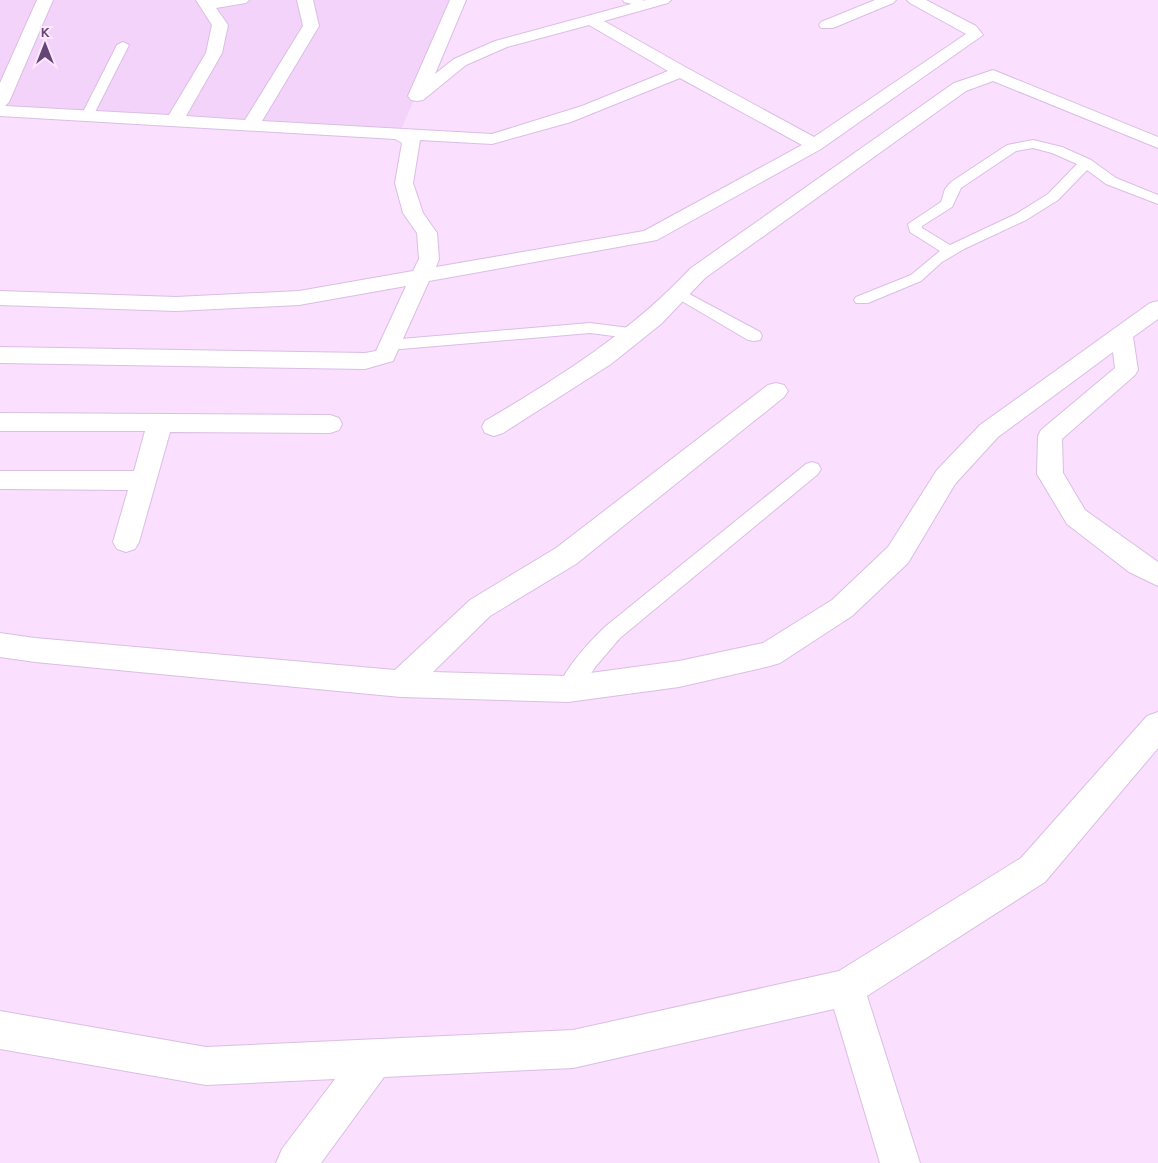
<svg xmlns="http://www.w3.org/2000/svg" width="1158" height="1163" viewBox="0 0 1158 1163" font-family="Karla,sans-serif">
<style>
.residential{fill:#f4d3fb}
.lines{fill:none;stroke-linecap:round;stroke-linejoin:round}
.service-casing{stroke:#dabee4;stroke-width:2}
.minor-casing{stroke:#dabee4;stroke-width:2}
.service{fill:#fff;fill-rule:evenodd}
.minor{fill:#fff;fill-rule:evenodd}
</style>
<rect width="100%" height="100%" fill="#fadffe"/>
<!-- residential -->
<path class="residential" d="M0,0H458L399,134L0,111Z"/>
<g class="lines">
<defs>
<g id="service">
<path d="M623,0H642L650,4L645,7L624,2Z"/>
<path d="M123,42L129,45L93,116L92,119H82L81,116L117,45Z"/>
<path d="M1033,140L1062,147L1091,160L1116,178L1158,195V204L1106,184L1087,170L1058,200L1026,220L964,249L942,262L921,281L868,303H856L854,300L856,297L911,275L940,251L910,232L908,224L941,202L945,189L951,182L1007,145ZM1033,148L1052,153L1077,164L1048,194L1016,214L950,245L922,228V226L952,207L961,188L1016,151Z"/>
<path d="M680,289L760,332L762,336L760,340L754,341L748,340L675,297L672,294L675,291Z"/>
<path d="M590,323L637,329L643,330L645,334L643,338L637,339L590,333L389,350L383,349L381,345L383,341L389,340Z"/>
<path d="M812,462L818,464L821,469L818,474L620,638L596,666L576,696L568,699L560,696L557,689C568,665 587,644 606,626L806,464Z"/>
</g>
<g id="minor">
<path d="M37,0H53L9,102L5,106L169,115L206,53L212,25L196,0H249L246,3L216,8L228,25L222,53L186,116L245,120L303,26L297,0H313L319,26L262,121L492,134L582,106L668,71L589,25L507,47L466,65L423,100L417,101L411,100L408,96L450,0H466L435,74L454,59L495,41L646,0H671L668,3L604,21L687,68L814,137L966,34L910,3L907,0H926L976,26L983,35L821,149L657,240L429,281L393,361L365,369L0,363V347L365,353L376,351L406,286L299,305L176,311L0,305V291L176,297L299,291L413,271L419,259L417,233L403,213L395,183L402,143L395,139L0,116V83ZM680,78L802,145L644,231L436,267L439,259L437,233L423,213L413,183L420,140L492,144L571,122Z"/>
<path d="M875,0H896L893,3L833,28H821L819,25L821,22Z"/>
<path d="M993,70L1158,137V148L993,81L966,91L705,278L661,324L611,364L503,433L494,436L485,433L482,427L485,421C560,377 631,332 691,268L954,83Z"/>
<path d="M1158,301V319L1133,337L1138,370L1135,375L1062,439L1063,473L1085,510L1158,562V586L1129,572L1067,524L1037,474L1038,436L1041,430L1115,368L1113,352L998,437L955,484L908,563L852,616L780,663L770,666L679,687L568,702L401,697L35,662L0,657V633L35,638L395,670L470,600L556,548L768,385L776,383L784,385L788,391L784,397L576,564L490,616L433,672L568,676L679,661L763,643L832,600L888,547L937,470L980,425L1150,303Z"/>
<path d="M0,413L330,415L339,418L342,424L339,430L330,433L170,432L139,542L135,549L126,552L117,549L113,542L128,490L0,489V471H134L145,431H0Z"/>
<path d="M1158,712V748L1045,882L867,996L920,1163H880L834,1009L573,1068L384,1077L321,1163H276L282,1149L335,1079L206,1085L0,1049V1011L206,1047L573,1030L839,971L1021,858L1147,716Z"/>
</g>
</defs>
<!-- service casing -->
<use href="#service" class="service-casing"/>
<!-- minor casing -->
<use href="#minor" class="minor-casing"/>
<!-- service -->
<use href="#service" class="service"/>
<!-- minor -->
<use href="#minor" class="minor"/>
</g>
<!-- north arrow -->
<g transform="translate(45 45)" stroke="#fce7ff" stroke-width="4" paint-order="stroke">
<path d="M0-4L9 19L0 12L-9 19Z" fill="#634576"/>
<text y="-8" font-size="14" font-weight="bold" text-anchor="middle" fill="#634576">K</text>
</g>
</svg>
